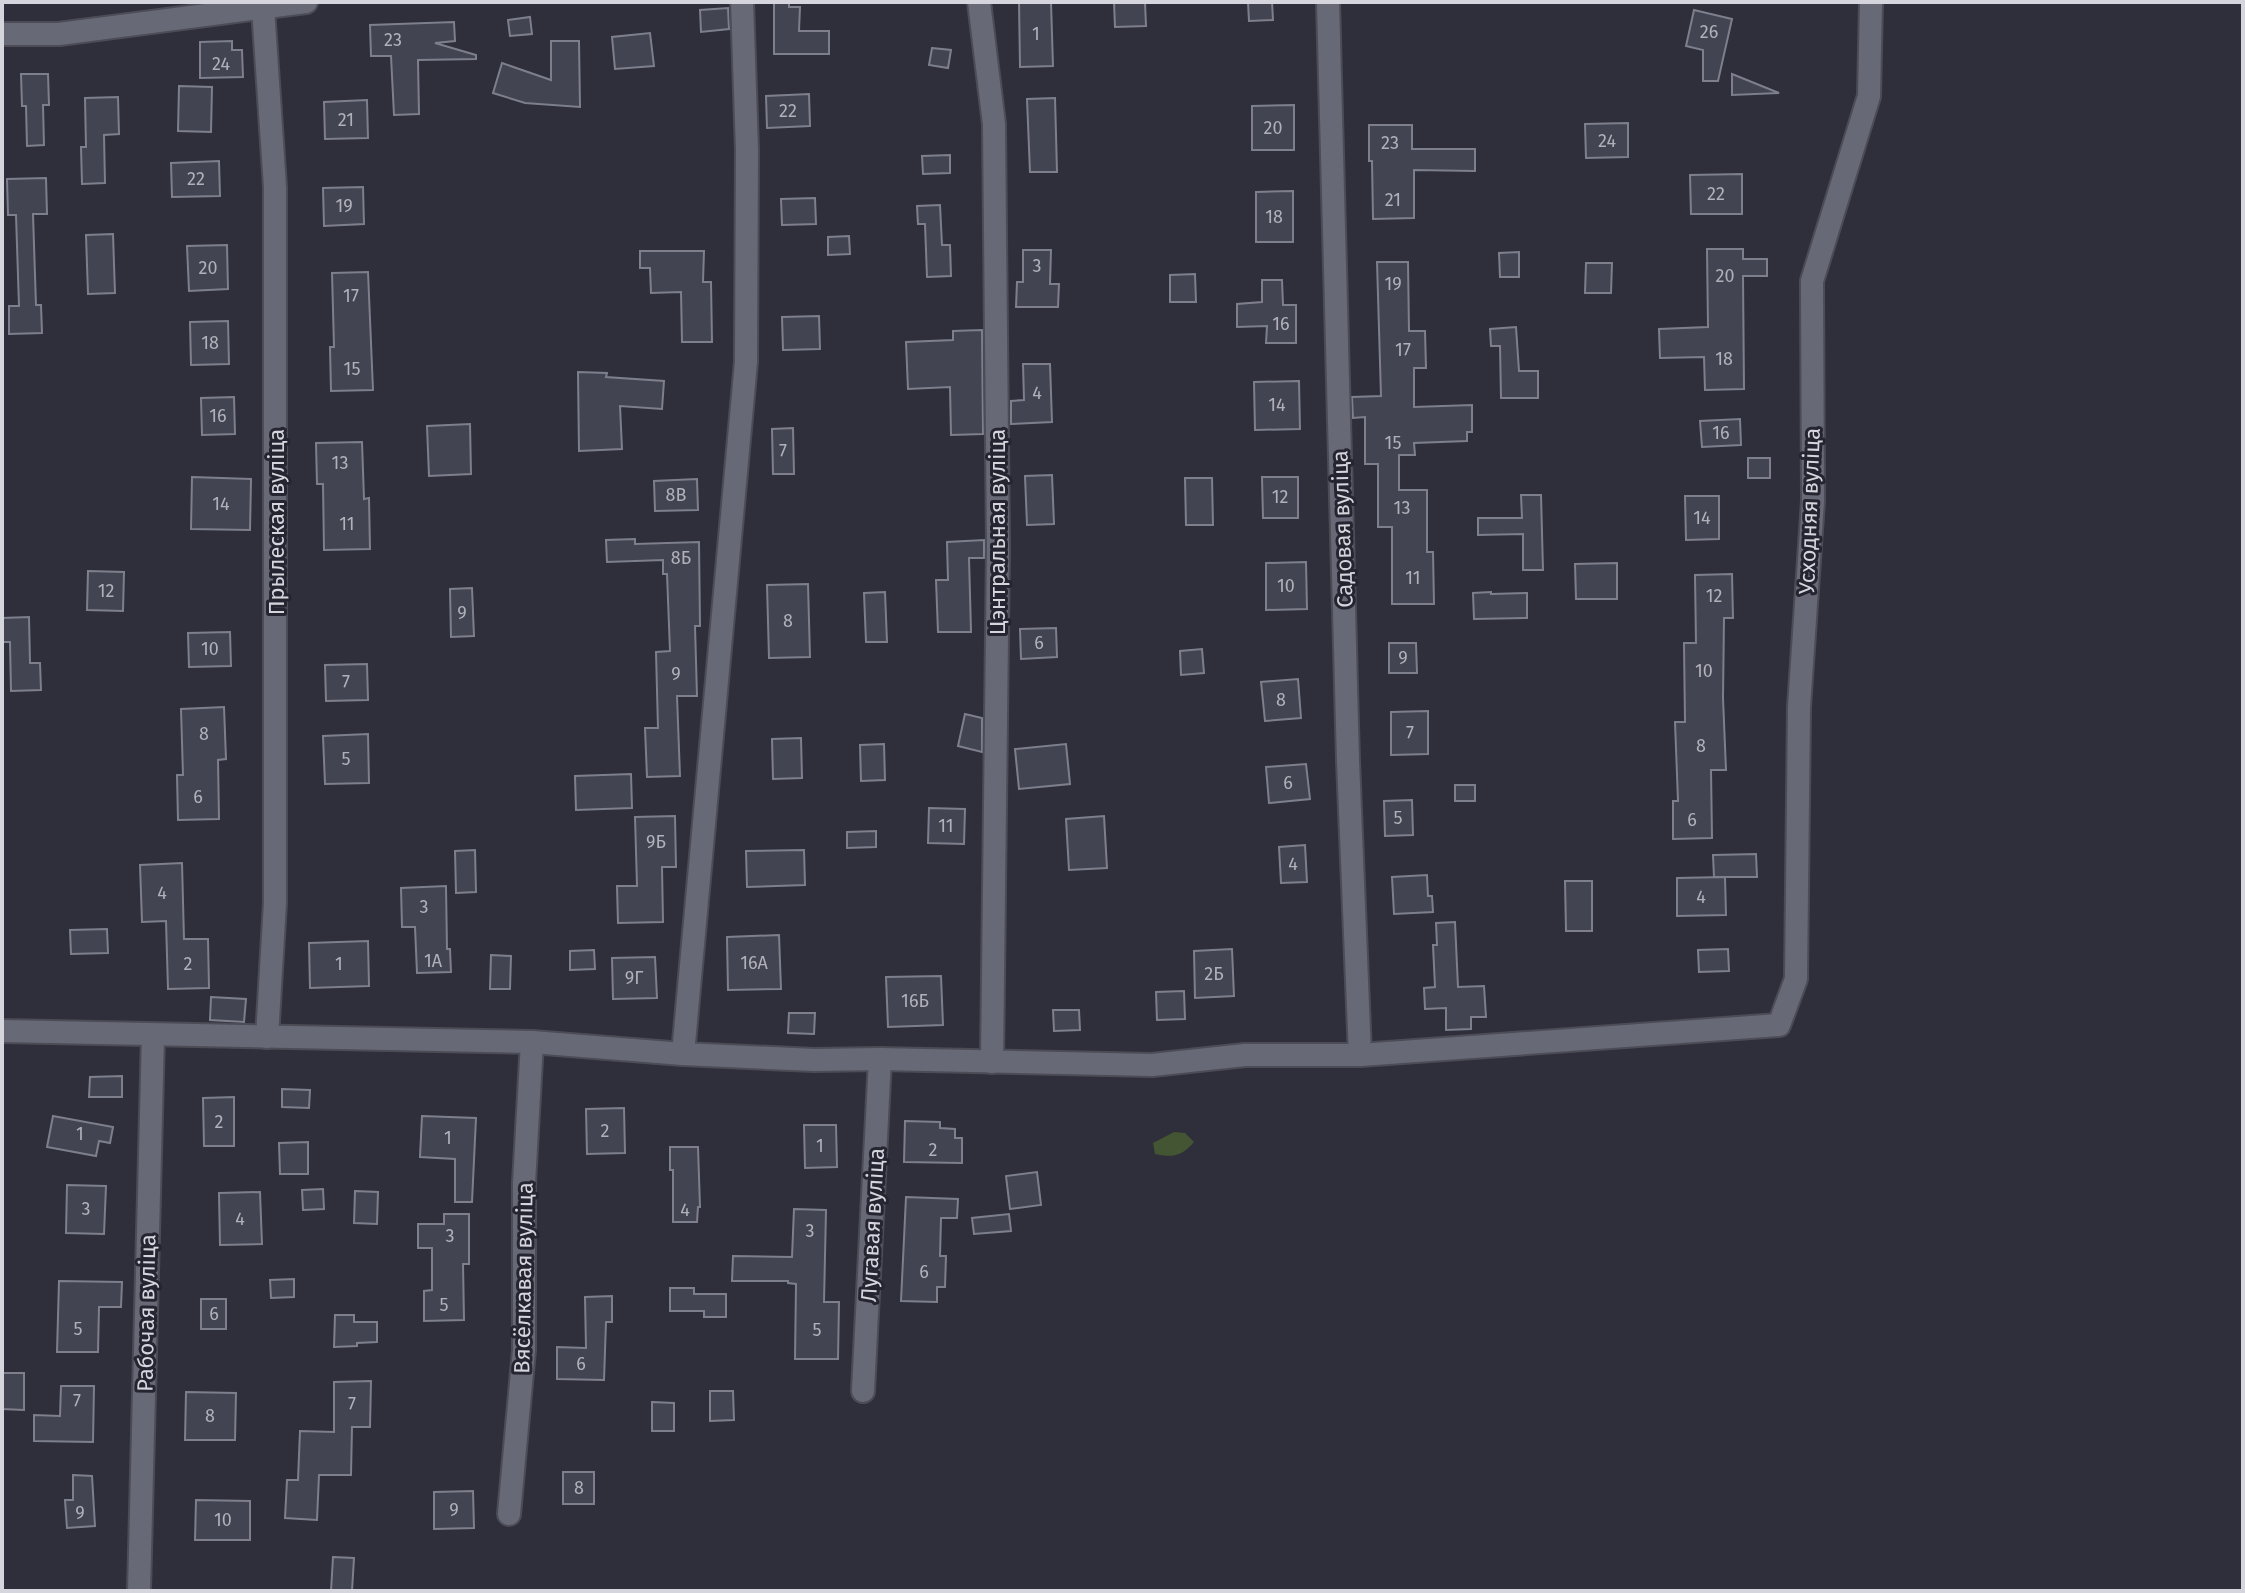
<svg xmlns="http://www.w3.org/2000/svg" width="2245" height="1593" viewBox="0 0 2245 1593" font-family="'Fira Sans',sans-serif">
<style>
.green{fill:#435532}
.building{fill:#434451;stroke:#7e7f8d;stroke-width:2}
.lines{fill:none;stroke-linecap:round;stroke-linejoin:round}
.minor-casing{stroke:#4c4c56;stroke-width:26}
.minor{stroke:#686977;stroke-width:22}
.labels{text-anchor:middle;stroke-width:6;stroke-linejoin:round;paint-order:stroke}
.number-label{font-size:18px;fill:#b0b1ba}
.street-label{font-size:22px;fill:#d5d5dd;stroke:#252531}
</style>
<rect width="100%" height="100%" fill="#2e2f3b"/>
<!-- green -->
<path class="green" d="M1174,1132L1185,1133L1194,1142C1182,1156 1173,1158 1155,1154L1153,1143Z"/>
<!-- building -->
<g class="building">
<path d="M774,2H789V7H800L799,31H829V54H774Z"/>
<path d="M1019,2H1051L1053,66L1020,67Z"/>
<path d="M1114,2H1145L1146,26L1115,27Z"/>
<path d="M1248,2H1272L1273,20L1249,21Z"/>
<path d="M728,8L729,29L701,32L700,10Z"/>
<path d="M1694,10L1732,19L1718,81H1703V50L1686,46Z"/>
<path d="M530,17L532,34L510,36L508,20Z"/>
<path d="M454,22L455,41L435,43L476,55V59L418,60L419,114L394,115L391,56H371L370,25Z"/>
<path d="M650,33L654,66L615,69L612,37Z"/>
<path d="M232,41V50H242L243,77L200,78V42Z"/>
<path d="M551,41H579L580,107L525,103L493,93L502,63L551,80Z"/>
<path d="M932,48L951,50L948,68L929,65Z"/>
<path d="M21,74H48L49,105H43L44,145L27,146L26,106H22Z"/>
<path d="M1732,74L1779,93L1732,95Z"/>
<path d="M179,86L212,87L211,132L178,131Z"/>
<path d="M809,94L810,126L767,128L766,96Z"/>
<path d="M118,97L119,134L104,135L105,183L82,184L81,147H86L85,98Z"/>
<path d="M1055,98L1057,172H1030L1027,99Z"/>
<path d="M367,100L368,138L325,139L324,102Z"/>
<path d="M1294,105V150H1252V106Z"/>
<path d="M1628,123V157L1586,158L1585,124Z"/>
<path d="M1369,125H1412V149H1475V171L1414,170V218L1373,219L1372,161H1369Z"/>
<path d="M950,155V173L923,174L922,156Z"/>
<path d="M219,161L220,196L172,197L171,163Z"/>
<path d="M1742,174V214H1691L1690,175Z"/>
<path d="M46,178L47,214H33L36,305H41L42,333L9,334V306H19L16,215H8L7,179Z"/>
<path d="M363,187L364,224L324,226L323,188Z"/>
<path d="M1293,191V242H1256V192Z"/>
<path d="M815,198L816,224L782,225L781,199Z"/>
<path d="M940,205L942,245H950L951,276L927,277L925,224H918L917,206Z"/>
<path d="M113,234L115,293L88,294L86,235Z"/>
<path d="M849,236L850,254L828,255V237Z"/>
<path d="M227,245L228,289L189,291L187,246Z"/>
<path d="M1707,249H1743V259H1767V276H1743L1744,389L1705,390L1704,357L1660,358L1659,329L1708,327Z"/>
<path d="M1023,250H1051L1050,284H1059L1058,307H1016L1017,282H1023Z"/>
<path d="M640,251H704L703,282H711L712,342H682L681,292L651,293L650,268H640Z"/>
<path d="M1519,252V277H1500L1499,253Z"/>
<path d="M1377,262H1408L1409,331H1425L1426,368H1414V407L1472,405V432H1467V441L1414,443L1415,455H1399V490H1427V552H1433L1434,604H1392V527H1378V464H1365V417L1353,418L1352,397L1381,396Z"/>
<path d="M1586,263H1612L1611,293H1585Z"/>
<path d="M368,272L373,390L331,391L330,347H334L332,273Z"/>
<path d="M1195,274L1196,302H1170V275Z"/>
<path d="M1262,280H1282L1283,305H1296V343H1266L1267,326L1237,327V304L1262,302Z"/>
<path d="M819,316L820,349L783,350L782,317Z"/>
<path d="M228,321L229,364L191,365L190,322Z"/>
<path d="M1516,327L1519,371H1538V398H1501L1500,346H1491L1490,329Z"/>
<path d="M982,330L983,434L951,435L950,387L908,389L906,342L953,340V331Z"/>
<path d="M1023,364H1050L1052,422L1011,424V401L1024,400Z"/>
<path d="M578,372L607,373L606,377L664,381L662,409L620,406L622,449L579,451Z"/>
<path d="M1299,381L1300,429L1255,430L1254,382Z"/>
<path d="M234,397L235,434L202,435L201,398Z"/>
<path d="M1740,419L1741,445L1702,447L1700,421Z"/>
<path d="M470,424L471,474L429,476L427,426Z"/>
<path d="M793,428L794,474H773L772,429Z"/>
<path d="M362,442L364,499L369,498L370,549L324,550L323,484H317L316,443Z"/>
<rect x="1748" y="458" width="22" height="20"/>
<path d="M1052,475L1054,524L1027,525L1025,476Z"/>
<path d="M192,477L251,479L250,530L191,529Z"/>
<path d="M1262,477H1298V518H1263Z"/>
<path d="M1185,478H1212L1213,525H1186Z"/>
<path d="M697,479L698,510L655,511L654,481Z"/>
<path d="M1521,495H1541L1543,570H1523V534L1478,535V518H1522Z"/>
<path d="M1685,496H1719V539L1686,540Z"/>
<path d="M635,539V544L699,542L700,626H695L697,696H677L680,776L647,777L645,728H658L656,652L670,651L667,574H663V560L607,562L606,540Z"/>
<path d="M984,540V558H969L971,632H938L936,580H948L947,542Z"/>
<path d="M1306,562L1307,609L1266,610V563Z"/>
<path d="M1617,563V599H1576L1575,564Z"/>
<path d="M88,571L124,572L123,611L87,610Z"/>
<path d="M1732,574L1733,618H1724L1723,698L1726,770H1711L1712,838L1673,839V801H1678L1675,722H1685L1684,643H1696L1695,575Z"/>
<path d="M808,584L810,657L769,658L767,585Z"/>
<path d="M472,588L474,636L451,637L450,589Z"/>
<path d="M885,592L887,642H866L864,593Z"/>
<path d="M1491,592V594L1527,593V618L1474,619L1473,593Z"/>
<path d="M29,617L30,663H40L41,690L11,691L10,642H2V618Z"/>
<path d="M1056,628L1057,657L1021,659L1020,629Z"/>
<path d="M230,632L231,666L189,667L188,633Z"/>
<path d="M1389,643H1416L1417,673H1389Z"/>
<path d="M1202,649L1204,673L1181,675L1180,651Z"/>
<path d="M367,664L368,700L326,701L325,665Z"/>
<path d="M1298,679L1301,718L1265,721L1261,682Z"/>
<path d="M224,707L226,759L218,760L219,819L178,820L177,775H183L181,709Z"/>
<path d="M1428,711V754L1391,755V712Z"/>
<path d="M965,714L982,718V752L958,746Z"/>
<path d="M368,734L369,783L325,784L323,736Z"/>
<path d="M801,738L802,778L773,779L772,739Z"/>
<path d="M884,744L885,780L861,781L860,745Z"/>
<path d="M1066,744L1070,784L1019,789L1015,749Z"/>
<path d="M1306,764L1310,799L1269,803L1266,767Z"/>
<path d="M631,774L632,808L576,810L575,776Z"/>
<rect x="1455" y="785" width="20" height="16"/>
<path d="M1412,800L1413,835L1385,836L1384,801Z"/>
<path d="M929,808L965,809L964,844L928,843Z"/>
<path d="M675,816L676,867H662L663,922L618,923L617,886H637L635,817Z"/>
<path d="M1104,816L1107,868L1069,870L1066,819Z"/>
<path d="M876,831V847L847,848V832Z"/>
<path d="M1305,845L1307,882L1281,883L1279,847Z"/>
<path d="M475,850L476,892L456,893L455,851Z"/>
<path d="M804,850L805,885L747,887L746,851Z"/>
<path d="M1756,854L1757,877H1714L1713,855Z"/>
<path d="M182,863L184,939H208L209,988L168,989L166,921L142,922L140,865Z"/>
<path d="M1427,875L1428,896H1432L1433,912L1394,914L1392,877Z"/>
<path d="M1725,877L1726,915L1677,916V878Z"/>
<path d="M1565,881H1592V931H1566Z"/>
<path d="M446,886L447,949H450L451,972L417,973L415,927H402L401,888Z"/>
<path d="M1455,922L1458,987L1484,986L1486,1017H1471V1029L1446,1030V1008L1425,1009L1424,988L1435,987L1433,945H1437L1436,923Z"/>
<path d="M107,929L108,953L71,954L70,930Z"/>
<path d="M779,935L781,989L728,990L727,937Z"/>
<path d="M368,941L369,986L310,988L309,943Z"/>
<path d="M1232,949L1234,996L1195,998L1194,951Z"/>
<path d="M1728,949L1729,971L1699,972L1698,950Z"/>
<path d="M594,950L595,969L570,970V951Z"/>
<path d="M491,955L511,956L510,989H490Z"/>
<path d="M655,957L657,998L613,999L612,958Z"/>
<path d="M941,976L943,1025L888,1027L886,977Z"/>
<path d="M1184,991L1185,1019L1157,1020L1156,992Z"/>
<path d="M211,997L246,999L244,1022L210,1020Z"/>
<path d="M1053,1010H1079L1080,1030L1054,1031Z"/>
<path d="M789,1013H815L814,1034L788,1033Z"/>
<path d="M122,1076V1097H89L90,1077Z"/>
<path d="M282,1089L310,1090L309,1108L282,1107Z"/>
<path d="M234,1097V1146H204L203,1098Z"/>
<path d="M624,1108L625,1153L587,1154L586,1109Z"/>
<path d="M53,1116L113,1127L110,1143L99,1141L96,1156L47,1147Z"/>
<path d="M422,1116L476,1118L472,1202H455V1159L420,1157Z"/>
<path d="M905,1121L940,1122V1128L955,1129V1138H962V1163L904,1162Z"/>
<path d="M804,1125H836L837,1167L805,1168Z"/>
<path d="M308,1142V1174H280L279,1143Z"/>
<path d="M670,1147H698L700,1207H698L697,1222H673V1170H670Z"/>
<path d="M1037,1172L1041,1205L1010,1209L1006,1176Z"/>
<path d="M67,1185L106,1186L104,1234L66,1233Z"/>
<path d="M323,1189L324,1209L303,1210L302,1190Z"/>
<path d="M355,1191L378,1192L377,1224L354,1223Z"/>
<path d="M260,1192L262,1244L220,1245L219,1193Z"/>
<path d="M906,1197L958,1199L957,1218H941L940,1256H946L945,1287H937V1302L901,1301Z"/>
<path d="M794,1209L826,1210L824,1302H839L838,1359H795L796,1284L788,1283V1281H732L733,1256L792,1257Z"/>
<path d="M444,1214H469V1264H463L464,1320L424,1321V1291L432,1290V1248H418V1224H444Z"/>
<path d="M1009,1214L1011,1231L974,1234L972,1218Z"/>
<path d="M294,1279V1297L271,1298L270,1280Z"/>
<path d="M59,1281L122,1282L121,1307H99L98,1352H57Z"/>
<path d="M670,1288H694V1294H726V1317H704V1311H670Z"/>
<path d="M612,1296V1322H606L604,1380L557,1379V1347L586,1348L585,1297Z"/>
<rect x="201" y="1299" width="25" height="30"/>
<path d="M335,1315H354V1322H377V1342L357,1343V1346L334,1347Z"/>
<path d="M2,1373H24V1410L2,1409Z"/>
<path d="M371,1381L370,1427H352L351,1475H319L317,1520L285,1518L287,1480H298L300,1431L334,1432V1382Z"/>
<path d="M61,1386H94L93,1442L34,1441V1415L60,1416Z"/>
<path d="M710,1391H733L734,1420L710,1421Z"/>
<path d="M186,1392L236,1393L235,1440H185Z"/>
<path d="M652,1402L674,1403V1431H652Z"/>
<rect x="563" y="1472" width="31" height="32"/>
<path d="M73,1475L92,1476L95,1526L67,1528L65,1500H73Z"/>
<path d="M473,1491L474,1528L434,1529V1492Z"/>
<path d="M196,1500L250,1501V1540H195Z"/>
<path d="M333,1557L354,1558L352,1591H331Z"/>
</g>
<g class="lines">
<defs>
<g id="minor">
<path d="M979,2L994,124L998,548L992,1062"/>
<path d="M1328,2L1348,761L1360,1055"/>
<path d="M263,8L275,187V903L267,1037"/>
<path d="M2,34H59L306,2"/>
<path d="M2,1031L532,1042L683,1054L814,1060L880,1059L1152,1065L1245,1055H1360L1779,1025L1796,979L1799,707L1813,501L1812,281L1869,96L1871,2"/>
<path d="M683,1054L746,362L747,150L742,2"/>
<path d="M863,1391L880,1059"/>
<path d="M509,1514L524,1350V1183L532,1042"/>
<path d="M139,1591L153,1035"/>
</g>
</defs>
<!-- minor casing -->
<use href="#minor" class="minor-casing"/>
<!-- minor -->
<use href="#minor" class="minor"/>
</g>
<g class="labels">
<!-- number labels -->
<g class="number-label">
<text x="1709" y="38">26</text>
<text x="1036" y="40">1</text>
<text x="393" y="46">23</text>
<text x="221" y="70">24</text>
<text x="788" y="117">22</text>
<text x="346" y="126">21</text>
<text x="1273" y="134">20</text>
<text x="1607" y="147">24</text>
<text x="1390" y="149">23</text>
<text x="196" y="185">22</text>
<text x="1716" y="200">22</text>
<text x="1393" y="206">21</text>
<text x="344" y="212">19</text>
<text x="1274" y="223">18</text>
<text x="1037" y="272">3</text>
<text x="208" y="274">20</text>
<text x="1725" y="282">20</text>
<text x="1393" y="290">19</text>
<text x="351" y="302">17</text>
<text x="1281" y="330">16</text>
<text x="210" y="349">18</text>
<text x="1403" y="356">17</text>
<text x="1724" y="365">18</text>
<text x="352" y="375">15</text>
<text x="1037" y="399">4</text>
<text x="1277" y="411">14</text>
<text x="218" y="422">16</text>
<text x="1721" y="439">16</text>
<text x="1393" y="449">15</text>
<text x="783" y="457">7</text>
<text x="340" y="469">13</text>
<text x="676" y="501">8В</text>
<text x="1280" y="503">12</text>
<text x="221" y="510">14</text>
<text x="1402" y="514">13</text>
<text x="1702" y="524">14</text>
<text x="347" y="530">11</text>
<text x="681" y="564">8Б</text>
<text x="1413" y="584">11</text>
<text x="1286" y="592">10</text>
<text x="106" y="597">12</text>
<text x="1714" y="602">12</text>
<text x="462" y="619">9</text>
<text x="788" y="627">8</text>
<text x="1039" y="649">6</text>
<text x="210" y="655">10</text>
<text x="1403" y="664">9</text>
<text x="1704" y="677">10</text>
<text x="676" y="680">9</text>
<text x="346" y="688">7</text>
<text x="1281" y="706">8</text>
<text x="1410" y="739">7</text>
<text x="204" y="740">8</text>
<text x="1701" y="752">8</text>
<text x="346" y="765">5</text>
<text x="1288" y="789">6</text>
<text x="198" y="803">6</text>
<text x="1398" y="824">5</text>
<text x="1692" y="826">6</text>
<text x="946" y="832">11</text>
<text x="656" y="848">9Б</text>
<text x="1293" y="870">4</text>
<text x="162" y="899">4</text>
<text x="1701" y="903">4</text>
<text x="424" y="913">3</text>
<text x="433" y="967">1А</text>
<text x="754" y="969">16А</text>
<text x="188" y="970">2</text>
<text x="339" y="970">1</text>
<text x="1214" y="980">2Б</text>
<text x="634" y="984">9Г</text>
<text x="915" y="1007">16Б</text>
<text x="219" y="1128">2</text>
<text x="605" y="1137">2</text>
<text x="80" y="1140">1</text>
<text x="448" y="1144">1</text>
<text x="820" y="1152">1</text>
<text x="933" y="1156">2</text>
<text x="86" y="1215">3</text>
<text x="685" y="1216">4</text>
<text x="240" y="1225">4</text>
<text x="810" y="1237">3</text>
<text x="450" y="1242">3</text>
<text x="924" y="1278">6</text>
<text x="444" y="1311">5</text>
<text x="214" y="1320">6</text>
<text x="78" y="1335">5</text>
<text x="817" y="1336">5</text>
<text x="581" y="1370">6</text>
<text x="77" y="1407">7</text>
<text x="352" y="1410">7</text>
<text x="210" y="1422">8</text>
<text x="579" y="1494">8</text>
<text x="454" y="1516">9</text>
<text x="80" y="1519">9</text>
<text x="223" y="1526">10</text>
</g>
<!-- street labels -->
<g class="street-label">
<text transform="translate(1809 511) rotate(-88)" y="8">Усходняя вуліца</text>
<text transform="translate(276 522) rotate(-90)" y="8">Прылеская вуліца</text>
<text transform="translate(1342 529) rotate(-92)" y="8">Садовая вуліца</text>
<text transform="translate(997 532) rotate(-90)" y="8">Цэнтральная вуліца</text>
<text transform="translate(872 1225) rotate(-87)" y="8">Лугавая вуліца</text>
<text transform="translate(523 1278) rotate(-89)" y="8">Вясёлкавая вуліца</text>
<text transform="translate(146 1313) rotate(-89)" y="8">Рабочая вуліца</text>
</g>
</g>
<!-- border -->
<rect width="2245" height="1593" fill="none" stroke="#d5d5dd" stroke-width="8"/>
</svg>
